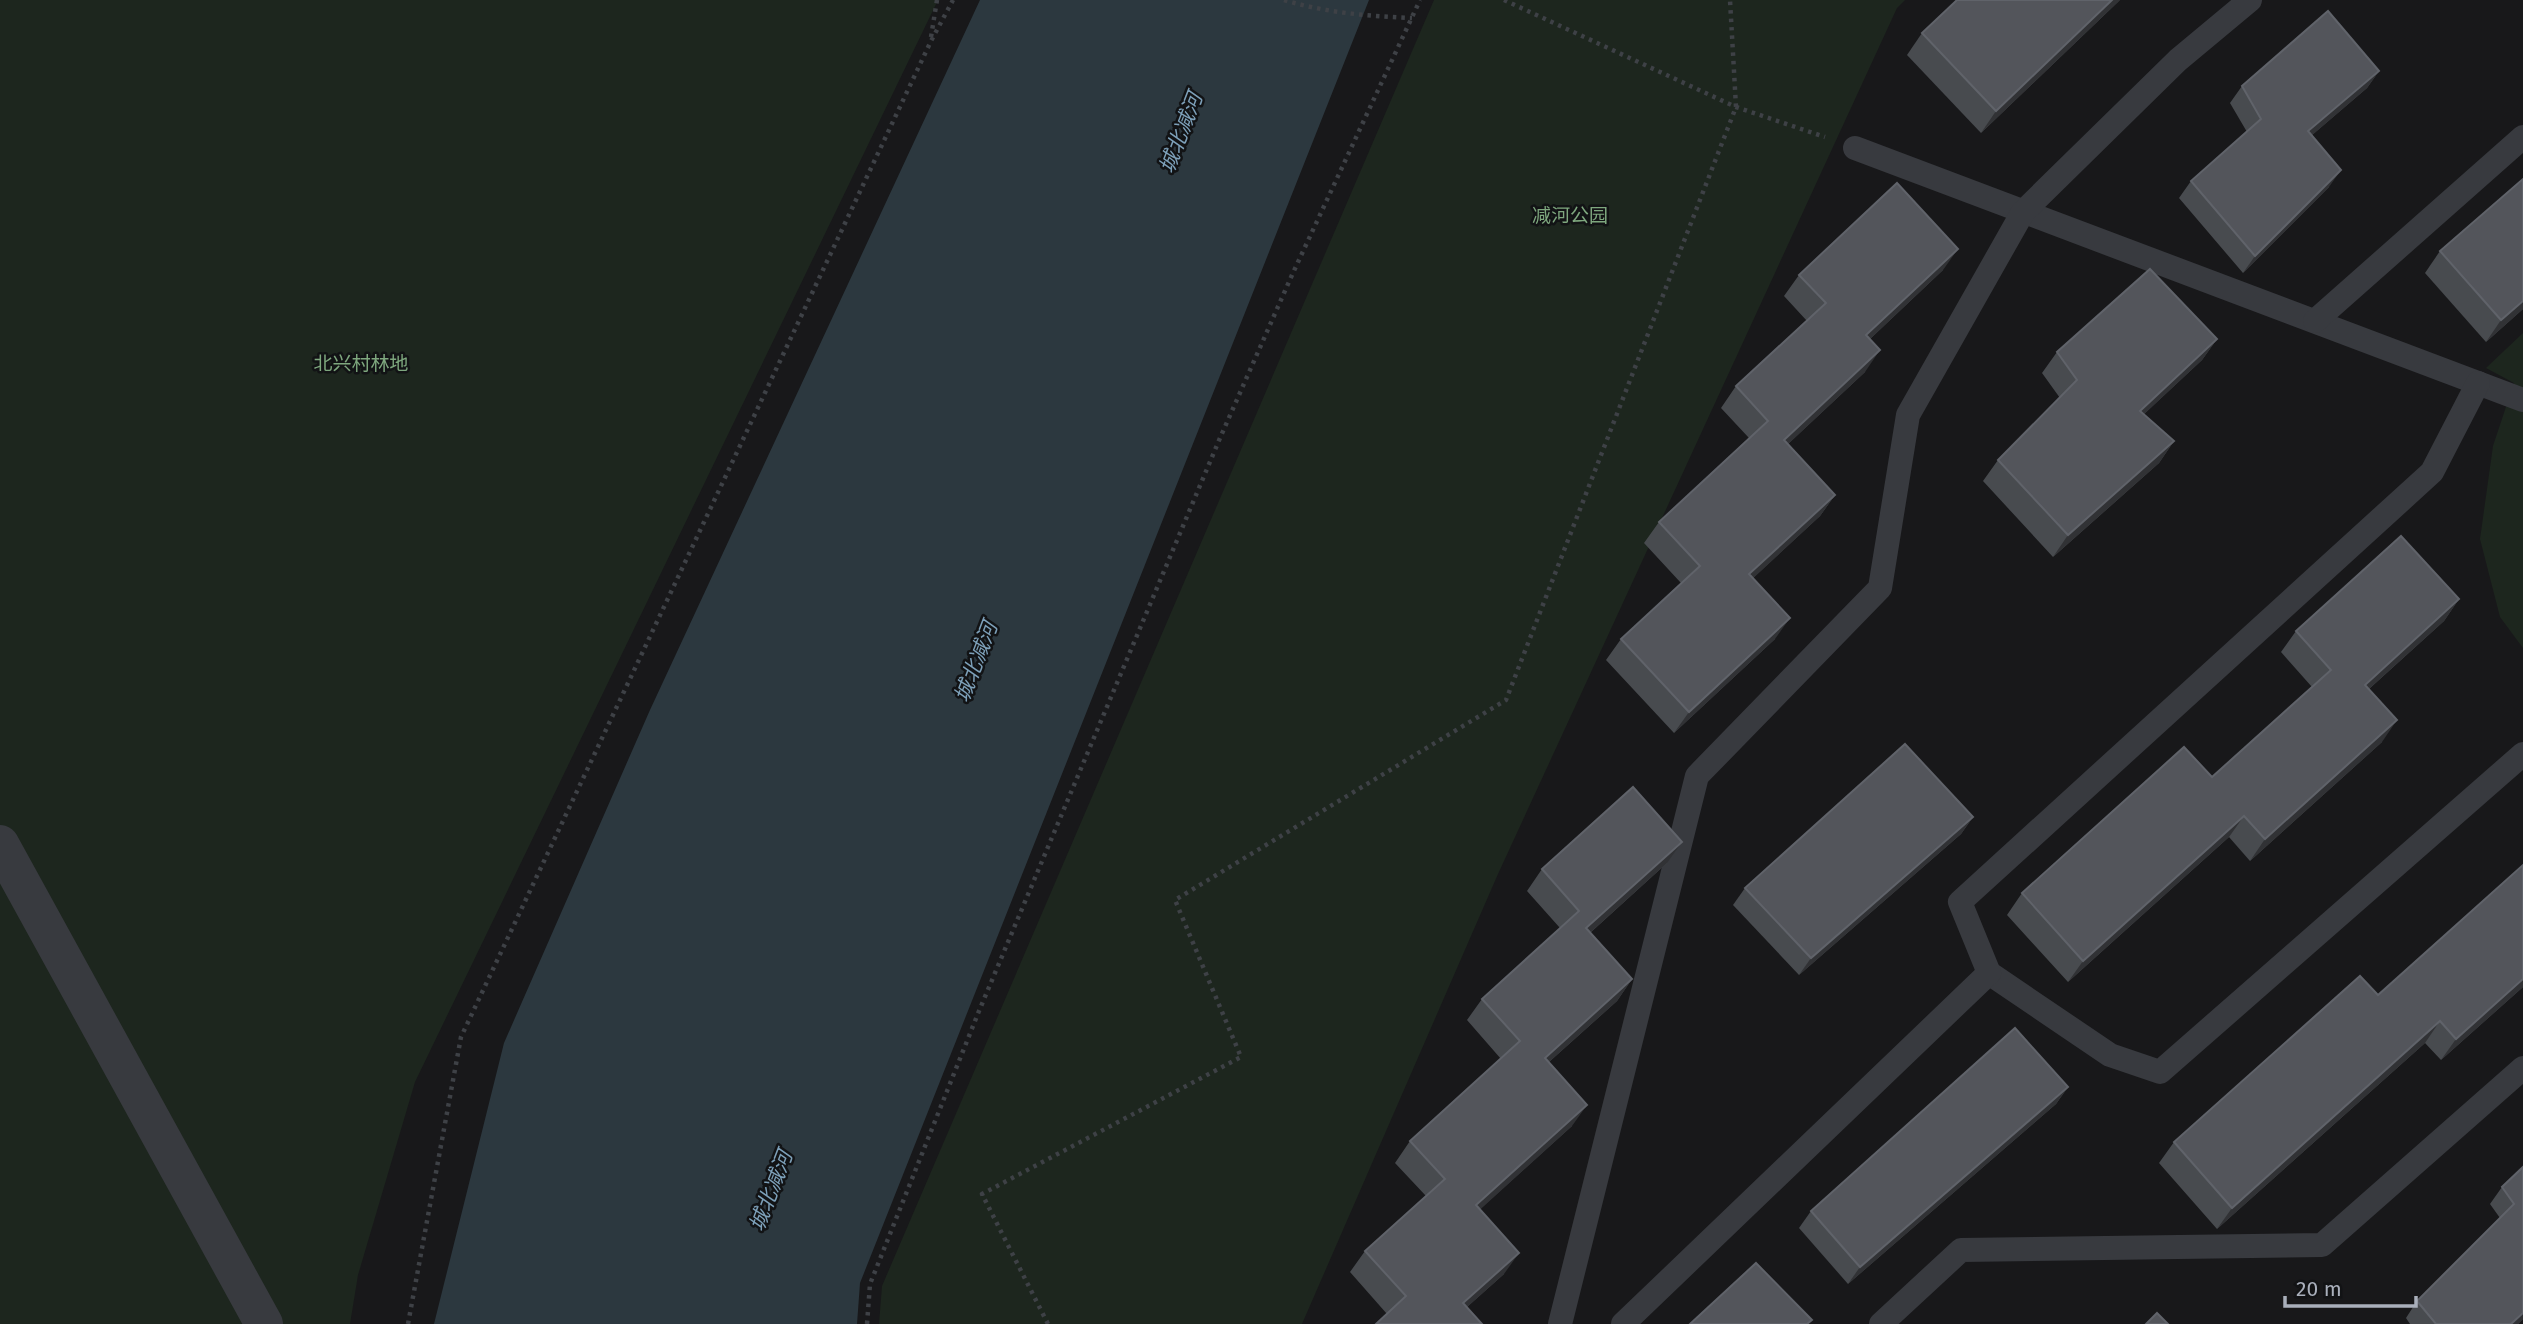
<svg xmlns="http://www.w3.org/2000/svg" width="2523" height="1324" viewBox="0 0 2523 1324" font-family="'Fira Sans','Noto Sans SC',sans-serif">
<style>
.green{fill:#1d261e}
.water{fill:#2c383f}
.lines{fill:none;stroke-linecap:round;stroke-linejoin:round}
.path{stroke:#3e4146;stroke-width:4.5;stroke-dasharray:3.5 5;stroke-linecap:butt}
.service{stroke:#383a3f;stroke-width:24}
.minor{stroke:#383a3f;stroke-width:38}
.wall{fill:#484b4f}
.shaded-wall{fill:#313235}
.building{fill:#53555b;stroke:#60636a;stroke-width:2}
.labels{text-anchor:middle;stroke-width:5;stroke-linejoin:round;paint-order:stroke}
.park-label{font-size:19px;fill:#7ea77e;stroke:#121315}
.water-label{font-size:21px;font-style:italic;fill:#7da0b9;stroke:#121315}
</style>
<rect width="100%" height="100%" fill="#18181a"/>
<!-- green -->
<g class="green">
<path d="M0,0H938L415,1082L358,1275L350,1324H0Z"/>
<path d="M1434,0H1905L1897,8L1498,874L1302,1324H879L882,1286Z"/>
<path d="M2523,333V648L2500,617L2480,539L2493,446L2514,383L2486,368Z"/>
</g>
<!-- water -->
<path class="water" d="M980,0H1369L860,1283L857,1324H434L504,1043L650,710Z"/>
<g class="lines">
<!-- path -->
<g class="path">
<path d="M1284,0C1327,13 1368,16 1412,18"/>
<path d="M1504,0L1736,107L1825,137"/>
<path d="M931,37L937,0"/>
<path d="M408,1324L461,1037L931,41L953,0"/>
<path d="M867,1324L870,1284L979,1011L1220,438L1292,275L1420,0"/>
<path d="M1048,1324L982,1194L1241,1057L1175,900L1506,700L1736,107L1730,0"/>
</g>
<!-- service -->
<g class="service">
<path d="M1855,148L2523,400"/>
<path d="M2315,321L2523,137"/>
<path d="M1989,973L2110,1055L2160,1072L2523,754"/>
<path d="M1560,1324L1697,776L1880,588L1908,415L2023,212L2178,60L2250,0"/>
<path d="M1623,1324L1989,973L1960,902L2432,472L2478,383"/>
<path d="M1881,1324L1961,1250L2322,1245L2523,1068"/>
</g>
<!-- minor -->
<path class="minor" d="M0,844L264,1324"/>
</g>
<!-- wall -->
<g class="wall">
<path d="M2120,0L1981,133L1907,55L1922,33Z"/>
<path d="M2379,71L2367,88L2312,135L2329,187L2243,273L2179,198L2191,181L2247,132L2230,103L2242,86Z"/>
<path d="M2440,251L2523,309L2486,342L2425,273Z"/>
<path d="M1943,270L1870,339L1865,372L1788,444L1835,495L1820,516L1753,578L1775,639L1674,733L1606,660L1621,639L1681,583L1644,543L1659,522L1749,438L1721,408L1736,386L1807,321L1784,296L1799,275Z"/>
<path d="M2217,339L2202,360L2144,414L2174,441L2159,463L2053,557L1983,481L1998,460L2060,398L2042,373L2057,352Z"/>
<path d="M2459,599L2444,621L2369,689L2382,742L2250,861L2229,837L2068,982L2007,915L2022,893L2212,777L2312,687L2281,652L2296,631Z"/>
<path d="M1973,817L1961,834L1799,975L1733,905L1745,888Z"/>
<path d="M1667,863L1590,933L1632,979L1617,1001L1549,1062L1572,1126L1480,1209L1504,1274L1467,1307L1387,1314L1350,1272L1365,1251L1426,1196L1395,1163L1410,1141L1501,1059L1467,1020L1482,999L1560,928L1527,891L1542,869Z"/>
<path d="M2523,987L2441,1060L2425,1043L2217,1229L2159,1163L2174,1142L2378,995Z"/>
<path d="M2068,1087L2056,1104L1848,1284L1799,1228L1811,1211Z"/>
<path d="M2523,1167V1319L2518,1324H2410L2406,1318L2417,1301L2500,1218L2490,1204L2502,1187Z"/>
</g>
<!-- shaded-wall -->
<g class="shaded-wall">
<path d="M2112,0H2120L1981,133L1996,111Z"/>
<path d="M2379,71L2367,88L2297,148L2308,131Z"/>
<path d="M2341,170L2329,187L2243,273L2255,256Z"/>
<path d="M1958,249L1943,270L1851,357L1866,335Z"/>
<path d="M2523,301V309L2486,342L2501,320Z"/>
<path d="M2217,339L2202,360L2125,432L2140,411Z"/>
<path d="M1880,350L1865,372L1769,462L1784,440Z"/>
<path d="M2174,441L2159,463L2053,557L2068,535Z"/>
<path d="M1835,495L1820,516L1734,596L1749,574Z"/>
<path d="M2459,599L2444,621L2350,706L2365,685Z"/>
<path d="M1790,618L1775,639L1674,733L1689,712Z"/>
<path d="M2397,720L2382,742L2250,861L2265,839Z"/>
<path d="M2244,816L2229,837L2068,982L2083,961Z"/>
<path d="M1973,817L1961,834L1799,975L1811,958Z"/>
<path d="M1682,842L1667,863L1571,950L1586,928Z"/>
<path d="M1632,979L1617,1001L1530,1079L1545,1058Z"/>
<path d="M2523,979V987L2441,1060L2456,1039Z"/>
<path d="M2440,1021L2425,1043L2217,1229L2232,1208Z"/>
<path d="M2068,1087L2056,1104L1848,1284L1860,1267Z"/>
<path d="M1587,1105L1572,1126L1461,1227L1476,1205Z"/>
<path d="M1519,1253L1504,1274L1448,1324L1463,1303Z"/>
<path d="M2523,1313V1319L2518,1324H2511Z"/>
</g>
<!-- building -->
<g class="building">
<path d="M1957,0H2112L1996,111L1922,33Z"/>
<path d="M2328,11L2379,71L2308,131L2341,170L2255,256L2191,181L2261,119L2242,86Z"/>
<path d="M2523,179V301L2501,320L2440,251Z"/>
<path d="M1897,183L1958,249L1866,335L1880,350L1784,440L1835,495L1749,574L1790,618L1689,712L1621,639L1700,566L1659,522L1768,421L1736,386L1826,303L1799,275Z"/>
<path d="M2150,269L2217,339L2140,411L2174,441L2068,535L1998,460L2077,380L2057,352Z"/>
<path d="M2401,536L2459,599L2365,685L2397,720L2265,839L2244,816L2083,961L2022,893L2184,747L2212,777L2331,670L2296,631Z"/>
<path d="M1905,744L1973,817L1811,958L1745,888Z"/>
<path d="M1633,787L1682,842L1586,928L1632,979L1545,1058L1587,1105L1476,1205L1519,1253L1463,1303L1482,1324H1376L1406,1296L1365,1251L1445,1179L1410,1141L1520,1041L1482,999L1579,911L1542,869Z"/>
<path d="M2523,865V979L2456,1039L2440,1021L2232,1208L2174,1142L2360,976L2378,995Z"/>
<path d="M2015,1028L2068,1087L1860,1267L1811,1211Z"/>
<path d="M2523,1167V1313L2511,1324H2436L2417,1301L2514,1204L2502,1187Z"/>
<path d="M1756,1263L1812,1320L1807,1324H1690Z"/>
<path d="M2157,1313L2168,1324H2146Z"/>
</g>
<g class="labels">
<!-- park labels -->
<g class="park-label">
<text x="1570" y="222">减河公园</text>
<text x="361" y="370">北兴村林地</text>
</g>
<!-- water labels -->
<g class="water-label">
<text transform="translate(1181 133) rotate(-69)" y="7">城北减河</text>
<text transform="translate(976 662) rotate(-69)" y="7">城北减河</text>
<text transform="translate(771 1191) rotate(-69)" y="7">城北减河</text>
</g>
</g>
<!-- scale -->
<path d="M2285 1296v10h131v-10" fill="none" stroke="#a9afbb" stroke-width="3.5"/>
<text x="2296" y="1296" font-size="21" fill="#a9afbb" stroke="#121315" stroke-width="5" paint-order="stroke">20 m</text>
</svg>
